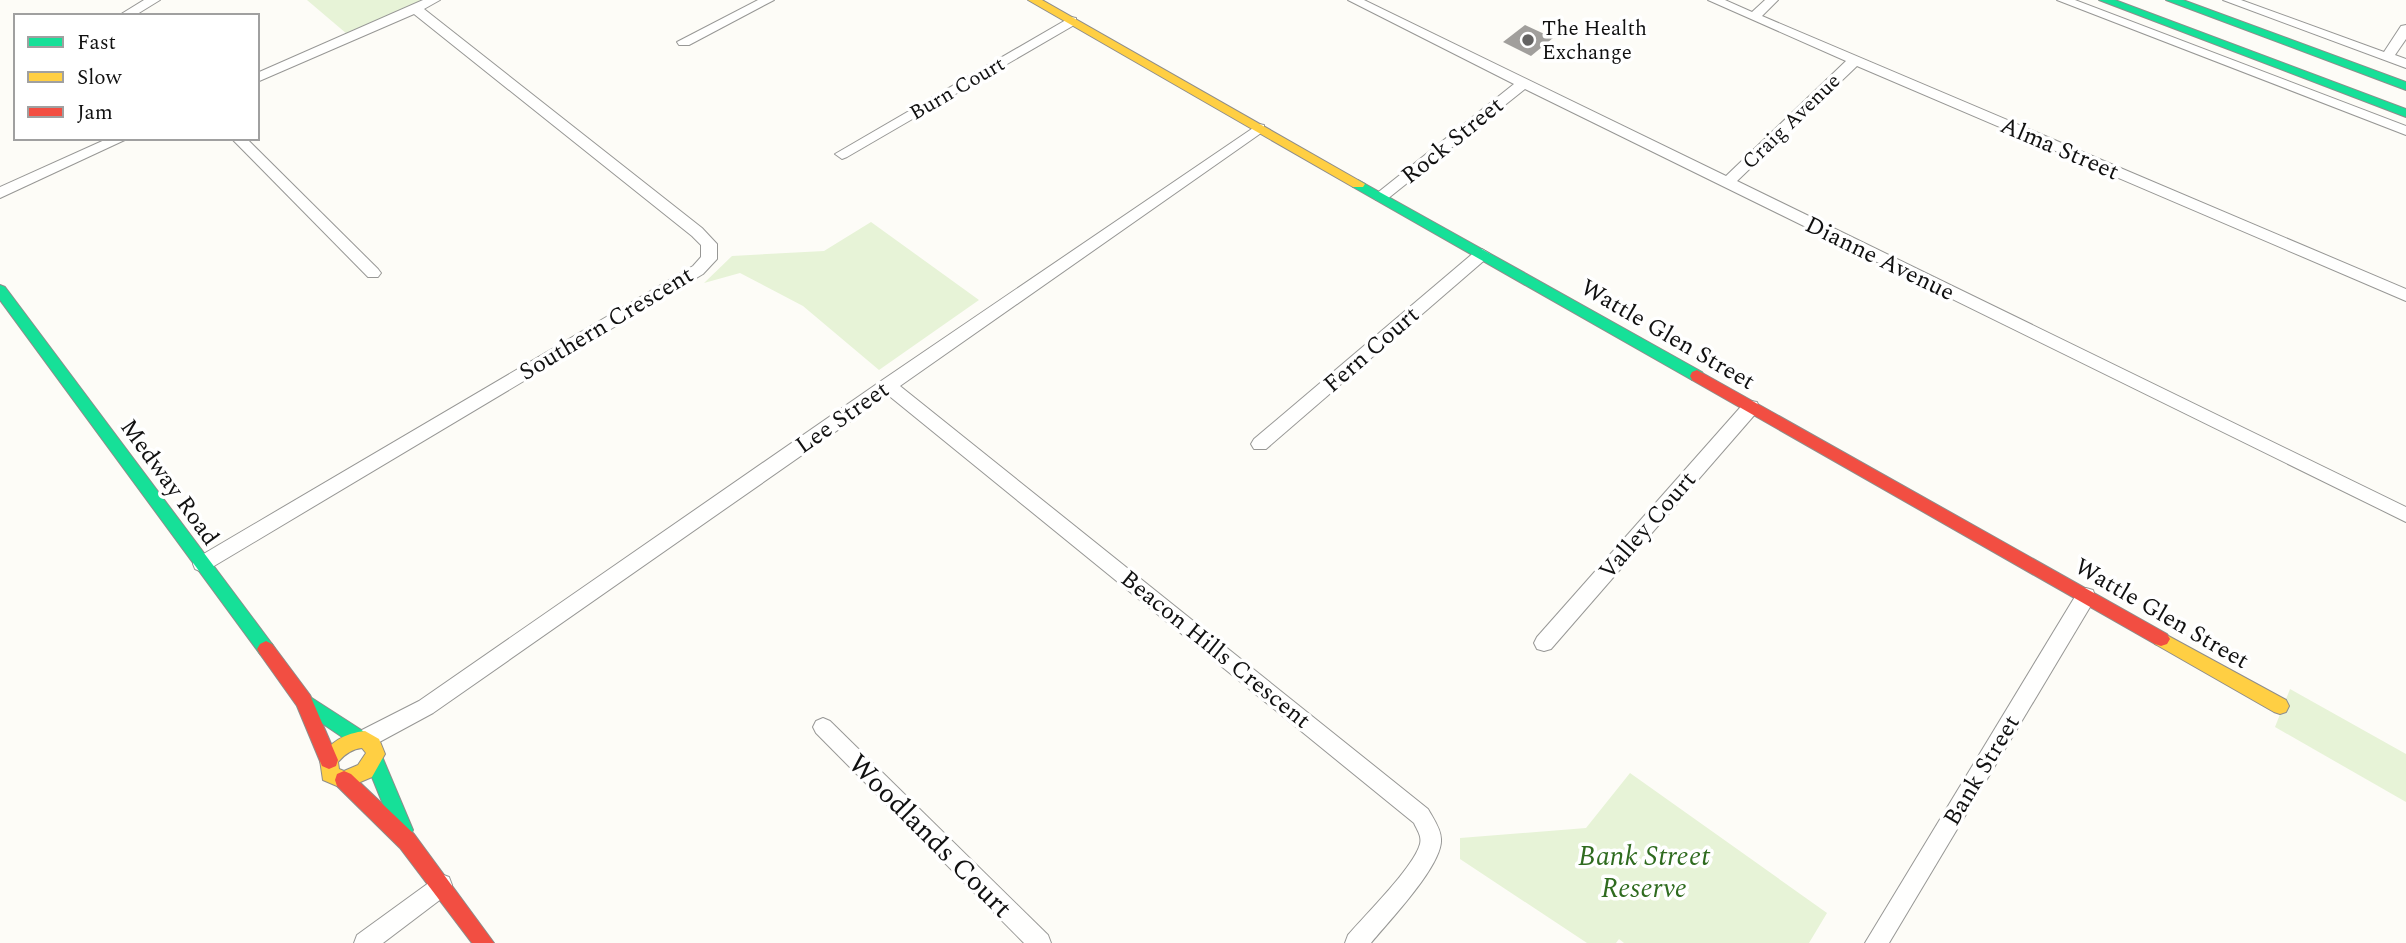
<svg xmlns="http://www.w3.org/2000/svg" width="2406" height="943" viewBox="0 0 2406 943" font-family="Spectral,serif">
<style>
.green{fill:#e7f3d7}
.building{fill:#a19f9c}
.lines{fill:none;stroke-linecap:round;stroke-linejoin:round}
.street-casing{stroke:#979795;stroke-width:2}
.fast-casing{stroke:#8e8d8b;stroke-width:2}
.slow-casing{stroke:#8e8d8b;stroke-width:2}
.jam-casing{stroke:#8e8d8b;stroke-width:2}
.street{fill:#fffffe;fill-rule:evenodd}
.fast{fill:#16e098;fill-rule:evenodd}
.slow{fill:#ffcf43;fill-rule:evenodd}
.jam{fill:#f24e42;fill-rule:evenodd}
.poi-dot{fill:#646362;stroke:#fff;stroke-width:2.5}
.labels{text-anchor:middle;stroke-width:7;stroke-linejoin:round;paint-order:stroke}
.far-poi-label{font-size:21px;fill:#111;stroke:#fff;text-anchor:start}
.far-street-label{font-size:21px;fill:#111;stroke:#fff}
.street-label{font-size:24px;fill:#111;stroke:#fff}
.near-street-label{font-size:28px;fill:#111;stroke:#fff}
.near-park-label{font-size:28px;font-style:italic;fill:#2f6b1f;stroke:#fff}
</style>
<rect width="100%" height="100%" fill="#fdfcf7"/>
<!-- green -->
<g class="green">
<path d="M307,0H423L347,34Z"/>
<path d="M871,222L979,300L879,370L803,306L740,273L704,283L732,256L824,251Z"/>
<path d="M2290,689L2406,754V802L2275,727Z"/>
<path d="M1630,773L1827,913L1809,943H1624L1619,939L1616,943H1587L1460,859V838L1586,828Z"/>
</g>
<!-- building -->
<path class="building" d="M1525,25L1553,38L1531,56L1503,42Z"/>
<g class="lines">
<defs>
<g id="street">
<path d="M144,0H160L134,16H118Z"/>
<path d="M423,0H440L424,9L702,228L717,244V259L703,274L209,569L202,572L195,569L193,564L195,559L693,266L701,257V245L692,236L414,14L257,82V73Z"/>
<path d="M758,0H774L689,45H679L677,42Z"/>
<path d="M1348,0H1364L1726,176L1846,61L1708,0H1725L1752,12L1765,0H1778L1762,16L2406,289V301L1857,66L1737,181L2406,507V522L1525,89L1386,200H1376L1374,197L1376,194L1514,84Z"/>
<path d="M2057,0H2075L2406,126V135Z"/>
<path d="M2223,0H2241L2384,52L2401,26L2406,25V39L2395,55L2406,59V68Z"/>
<path d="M1071,17L1076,18V24L847,157L842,159L835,154Z"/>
<path d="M1259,124L1264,125V131L900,386L1428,809C1433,818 1441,829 1441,839C1443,865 1388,922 1371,943H1345L1348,935C1365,915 1414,867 1420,844C1422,836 1417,830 1414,823L888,395L433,713L372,746L365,748L358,746L355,739L358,732L419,701L881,381Z"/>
<path d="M109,138H129L0,198V187Z"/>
<path d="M231,138H246L378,269L381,273L378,277H368Z"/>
<path d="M1482,249L1490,254L1487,258L1266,449H1254L1251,444L1254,439L1477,250Z"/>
<path d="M1751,401L1757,402L1759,407L1757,412L1551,649L1544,651L1537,649L1534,643L1537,637L1745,402Z"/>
<path d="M2086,588L2093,590L2095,596L2093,602L1889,943H1865L2079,590Z"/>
<path d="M823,718L830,721L1048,935L1051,943H1024L816,733L813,727L816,721Z"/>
<path d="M441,874L449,877L452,885L449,893L383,943H354L357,935Z"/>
</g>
<g id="fast">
<path d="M2099,0H2115L2406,109V117Z"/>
<path d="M2166,0H2183L2406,82V90Z"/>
<path d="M1358,180L1702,372L1704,376L1702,380H1692L1353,187V181Z"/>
<path d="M0,285L5,287L272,644L275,649L272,654L266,657L260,654L0,300Z"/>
<path d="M304,693L366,733L369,739L366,745L360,747L354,745L298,707L295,701L298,695Z"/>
<path d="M374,751L381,754L413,830L410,836L403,839L396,836L365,760L367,754Z"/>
</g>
<g id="slow">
<path d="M1028,0H1042L1365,184L1363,187H1353Z"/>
<path d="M2161,632L2286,700L2289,706L2286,712L2280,714L2274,712L2155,644L2152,639L2155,634Z"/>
<path d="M365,731L379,739L385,754L372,777L344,789L323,780L320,760C328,742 346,733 365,731ZM362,748L366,753L358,765L344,771L339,769L338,762C345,754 352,749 362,748Z"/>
</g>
<g id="jam">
<path d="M1697,370L2167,634L2170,639L2167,644L2161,646L2155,644L1692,380L1690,376L1692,372Z"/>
<path d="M266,641L272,644L310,695L338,760L336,766L329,769L322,766L297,706L260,654L257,649L260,644Z"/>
<path d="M344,771L351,774L414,834L494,943H472L400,848L337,786L335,780L337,774Z"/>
</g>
</defs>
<!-- street casing -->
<use href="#street" class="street-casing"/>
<!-- fast casing -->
<use href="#fast" class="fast-casing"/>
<!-- slow casing -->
<use href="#slow" class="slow-casing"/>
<!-- jam casing -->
<use href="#jam" class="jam-casing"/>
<!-- street -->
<use href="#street" class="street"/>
<!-- fast -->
<use href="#fast" class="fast"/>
<!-- slow -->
<use href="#slow" class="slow"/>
<!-- jam -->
<use href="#jam" class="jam"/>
</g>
<!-- markers -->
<circle class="poi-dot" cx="1528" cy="40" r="7"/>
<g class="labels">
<!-- far-poi labels -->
<g class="far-poi-label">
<text x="1542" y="35">The Health<tspan x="1542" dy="24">Exchange</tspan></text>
</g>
<!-- far-street labels -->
<g class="far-street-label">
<text transform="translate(957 88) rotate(-30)" y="7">Burn Court</text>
<text transform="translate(1791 121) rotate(-44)" y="7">Craig Avenue</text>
</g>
<!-- street labels -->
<g class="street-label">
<text transform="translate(1452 140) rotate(-39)" y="8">Rock Street</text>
<text transform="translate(2060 148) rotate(23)" y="8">Alma Street</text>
<text transform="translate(1880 258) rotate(26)" y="8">Dianne Avenue</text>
<text transform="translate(606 323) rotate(-31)" y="8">Southern Crescent</text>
<text transform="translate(1668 334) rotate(30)" y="8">Wattle Glen Street</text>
<text transform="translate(1371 349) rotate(-41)" y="8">Fern Court</text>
<text transform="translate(842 417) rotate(-35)" y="8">Lee Street</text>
<text transform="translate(170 482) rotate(54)" y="8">Medway Road</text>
<text transform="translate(1647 525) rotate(-49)" y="8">Valley Court</text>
<text transform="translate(2162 613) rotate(30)" y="8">Wattle Glen Street</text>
<text transform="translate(1216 649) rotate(39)" y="8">Beacon Hills Crescent</text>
<text transform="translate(1981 770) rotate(-59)" y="8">Bank Street</text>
</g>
<!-- near-street labels -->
<g class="near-street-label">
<text transform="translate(931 835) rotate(45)" y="10">Woodlands Court</text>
</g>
<!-- near-park labels -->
<g class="near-park-label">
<text x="1644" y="865">Bank Street<tspan x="1644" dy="32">Reserve</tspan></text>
</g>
</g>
<!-- legend -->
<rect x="14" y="14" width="245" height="126" fill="#ffffff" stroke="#a0a0a0" stroke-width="2"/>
<rect x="28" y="37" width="35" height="10" fill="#16e098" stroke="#a0a0a0" stroke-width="2"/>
<text x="77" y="49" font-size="21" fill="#111111">Fast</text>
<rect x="28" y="72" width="35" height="10" fill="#ffcf43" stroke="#a0a0a0" stroke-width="2"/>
<text x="77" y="84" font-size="21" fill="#111111">Slow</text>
<rect x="28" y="107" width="35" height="10" fill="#f24e42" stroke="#a0a0a0" stroke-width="2"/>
<text x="77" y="119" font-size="21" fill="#111111">Jam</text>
</svg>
